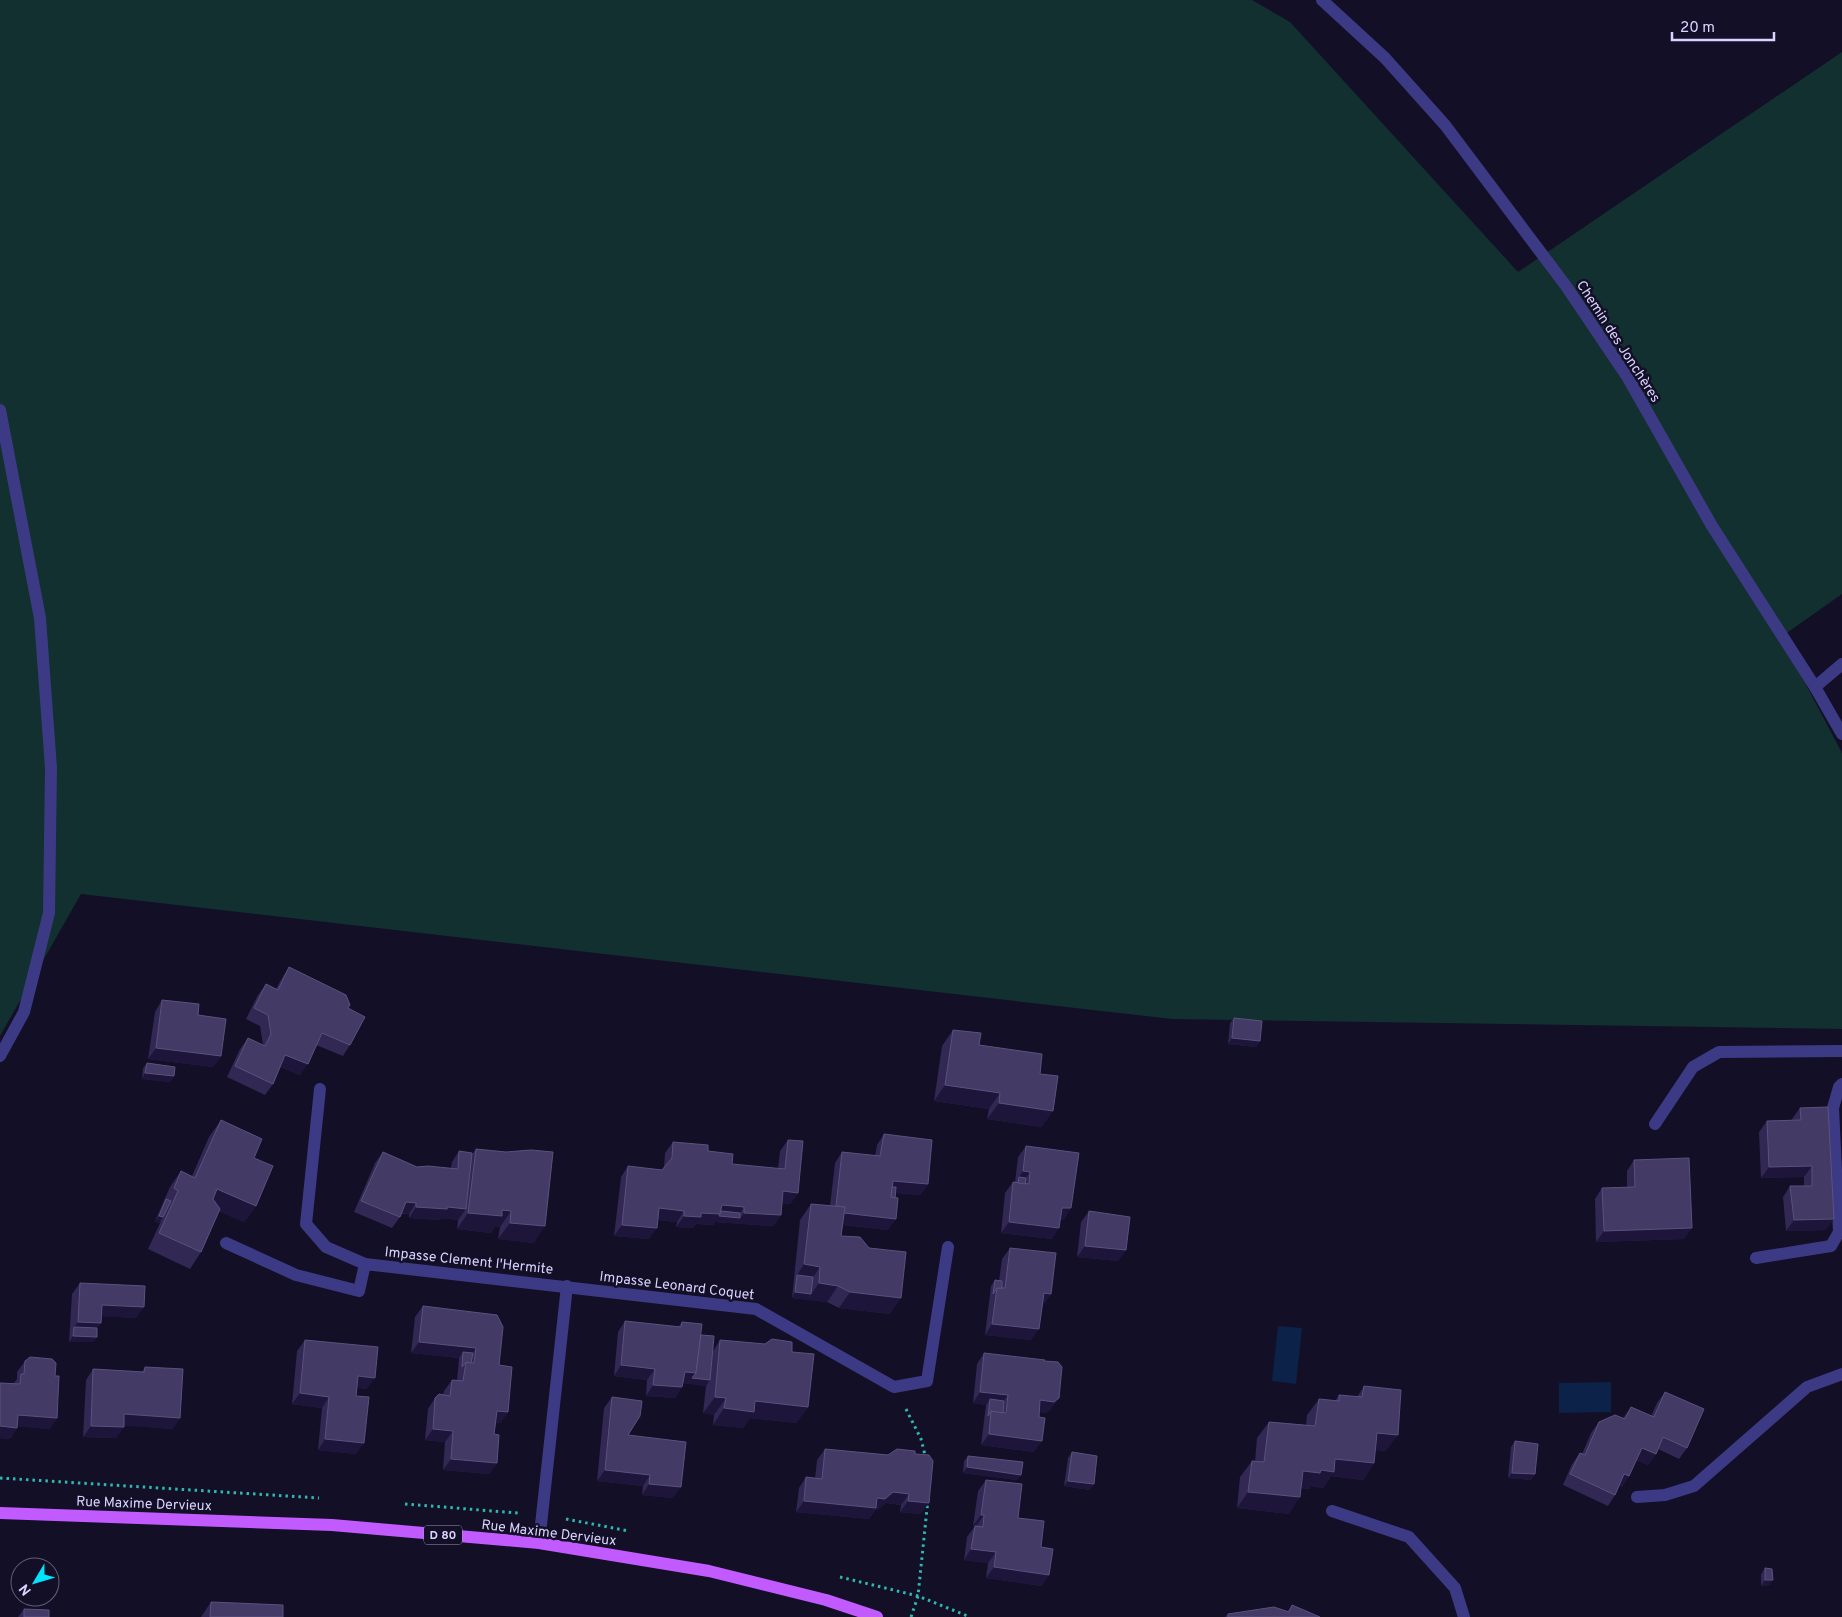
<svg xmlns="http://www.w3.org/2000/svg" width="1842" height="1617" viewBox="0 0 1842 1617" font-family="Overpass,sans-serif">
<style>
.green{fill:#12302f}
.water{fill:#0c2248}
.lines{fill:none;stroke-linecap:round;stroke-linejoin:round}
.path{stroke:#2fb8b0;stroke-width:3;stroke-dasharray:2.5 4;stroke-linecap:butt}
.minor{stroke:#3d3a85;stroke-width:12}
.major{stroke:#c25bff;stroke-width:12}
.wall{fill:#312854}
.shaded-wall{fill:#1d163a}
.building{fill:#433a66;stroke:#5a527e}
.labels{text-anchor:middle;stroke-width:5;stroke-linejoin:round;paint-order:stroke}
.shield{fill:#130f26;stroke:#9e99be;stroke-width:1}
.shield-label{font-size:12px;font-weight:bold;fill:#d9d4ff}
.street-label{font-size:14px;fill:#d9d4ff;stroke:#130f26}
</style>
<rect width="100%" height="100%" fill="#130f26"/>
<!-- green -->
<path class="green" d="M0,0H1252L1290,22L1518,272L1842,52V594L1781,637L1842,753V1029L1172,1019L81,894L0,1036Z"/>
<!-- water -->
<g class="water">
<path d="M1278,1326L1302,1328L1296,1384L1272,1381Z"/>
<path d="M1611,1382V1412L1559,1413V1383Z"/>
</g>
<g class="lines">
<!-- path -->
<g class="path">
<path d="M906,1409L921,1439L926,1459"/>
<path d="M0,1478L319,1498"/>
<path d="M405,1504L518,1513"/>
<path d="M566,1519L629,1531"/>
<path d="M840,1577L918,1596L970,1617"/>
<path d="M911,1617L918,1596L928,1499"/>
</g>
<!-- minor -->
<g class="minor">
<path d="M1322,0L1385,58L1445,125L1566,286L1628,378L1712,526L1815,687L1842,734"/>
<path d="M0,410L40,618L51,768L49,913L24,1012L0,1056"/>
<path d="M1815,687L1842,664"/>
<path d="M320,1089L306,1224L326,1247L365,1264"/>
<path d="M1655,1124L1693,1067L1719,1052L1842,1051"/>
<path d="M226,1243L296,1275L359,1291L365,1264L756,1309L894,1387L927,1381L948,1247"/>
<path d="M1756,1258L1831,1246L1839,1232L1833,1108L1839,1087L1842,1084"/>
<path d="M1637,1497L1665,1495L1694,1486L1807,1387L1842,1374"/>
<path d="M1332,1511L1409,1537L1455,1588L1464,1617"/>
<path d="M539,1543L567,1286"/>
</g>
<!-- major -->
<path class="major" d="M0,1513L332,1525L539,1543L709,1571L826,1600L877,1617"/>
</g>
<!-- wall -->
<g class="wall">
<path d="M289,967L348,1008L350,1045L343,1056L316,1045L300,1075L280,1067L273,1084L265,1095L227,1077L240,1049L248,1038L263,1045L260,1026L246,1019L258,995L266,984L276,989L282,978Z"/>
<path d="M162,1000L221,1056L213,1067L148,1059L155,1012Z"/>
<path d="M1234,1018L1260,1041L1256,1047L1228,1044L1230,1023Z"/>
<path d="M953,1030L979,1045L1040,1074L1042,1127L987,1119L989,1109L934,1101L942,1046Z"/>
<path d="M147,1063L174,1076L170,1082L142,1079L143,1068Z"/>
<path d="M1800,1108L1826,1230L1786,1231L1783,1197L1790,1186H1804V1177L1761,1178L1759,1132L1767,1121H1793L1792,1119Z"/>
<path d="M221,1120L254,1158L256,1206L244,1222L219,1211L201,1252L190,1269L148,1249L161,1221L159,1223L155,1221L170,1187L181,1171L192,1176L209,1137Z"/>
<path d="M884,1134L928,1184L920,1195L896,1193L888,1230L843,1225L841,1236L890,1314L839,1308L827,1302L792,1298L800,1220L811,1204L830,1206L835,1163L842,1152L875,1156L877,1145Z"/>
<path d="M788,1140L798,1193L790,1204L782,1203L781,1215L773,1226L715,1222L713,1225L696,1224L693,1228L676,1227L677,1222L658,1220L649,1239L614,1236L621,1177L628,1166L662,1170L664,1167L665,1153L673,1142L708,1151L732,1164L778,1169L780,1151Z"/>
<path d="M1026,1146L1064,1220L1060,1219L1052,1239L1001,1233L1005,1193L1013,1182H1015L1018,1157Z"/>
<path d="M476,1149L534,1243L498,1239L500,1227H494L491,1233L457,1229L458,1220L441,1218L440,1220L409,1218V1214H402L400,1217L392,1228L354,1212L375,1163L383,1152L417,1167L451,1168L452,1162L459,1151L472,1154Z"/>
<path d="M1634,1160L1684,1239L1596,1242L1595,1199L1602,1188L1627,1187V1171Z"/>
<path d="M1089,1211L1126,1250L1118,1261L1077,1257L1081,1222Z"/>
<path d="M1010,1248L1051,1294L1043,1305H1042L1031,1340L985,1335L991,1286L995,1280L999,1281L1002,1259Z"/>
<path d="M80,1283L136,1318L102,1316L101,1323L97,1328V1337L93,1342H69L72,1294Z"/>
<path d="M423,1306L499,1365L508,1412L500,1423H496L494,1434L497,1463L489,1474L443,1470L445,1442L425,1440L428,1409L435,1398L443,1395L444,1391L452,1380L457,1381L459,1358L411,1353L415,1317Z"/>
<path d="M625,1321L678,1327L682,1322L701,1335L713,1351L720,1340L792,1352L808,1407L796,1423L750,1418L743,1428L713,1425L714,1415L703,1413L706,1386L683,1383L675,1398L646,1396L647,1380L614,1376L618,1332Z"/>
<path d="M305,1340L367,1389L357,1388L356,1396V1454L318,1450L322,1408L292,1404L297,1351Z"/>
<path d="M984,1353L1044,1361L1051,1409L1046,1413L1039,1412L1034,1452L981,1445L986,1405L973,1403L977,1364Z"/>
<path d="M25,1361L55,1376L57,1418L49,1429L18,1426L10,1439L0,1438V1383H14L17,1379V1372Z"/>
<path d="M145,1367L180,1418L172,1429L124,1425L116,1438L83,1437L86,1380L93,1369L142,1372Z"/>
<path d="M1364,1386L1386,1451L1375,1450L1374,1463L1363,1480L1331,1476L1323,1488L1311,1486L1309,1489L1301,1488L1289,1514L1237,1508L1240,1477L1252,1461L1255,1462L1257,1438L1269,1422L1306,1425L1307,1415L1319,1399L1335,1401L1339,1395L1357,1397Z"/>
<path d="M1665,1392L1687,1448L1679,1459L1658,1449L1656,1454L1648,1465L1636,1460L1629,1476L1622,1487L1619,1486L1615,1495L1608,1506L1563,1485L1572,1464L1580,1453L1582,1454L1591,1433L1599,1422L1623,1418L1631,1407L1651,1416L1657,1403Z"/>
<path d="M612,1397L628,1435L673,1498L642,1495L643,1486L597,1481L604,1408Z"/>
<path d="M1515,1441L1535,1474L1531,1480L1508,1478L1511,1447Z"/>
<path d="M825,1449L888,1455L921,1514L900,1512L901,1505L886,1503L877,1510H875L869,1519L796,1512L799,1488L806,1477L815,1479L817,1460Z"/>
<path d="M1072,1452L1090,1490L1064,1486L1068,1458Z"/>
<path d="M968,1456L1021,1475L1017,1480L963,1473L964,1461Z"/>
<path d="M986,1480L1018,1518L1041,1547L1042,1586L986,1578L988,1563L964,1560L967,1537L975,1526H973L978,1491Z"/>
<path d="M1765,1568L1773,1580L1769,1585L1761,1586V1574Z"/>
<path d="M211,1602L283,1617H201Z"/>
<path d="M1292,1605L1320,1617H1225L1228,1614L1287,1612Z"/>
<path d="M24,1609L49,1617H18Z"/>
</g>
<!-- shaded-wall -->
<g class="shaded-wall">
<path d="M1232,1038L1260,1041L1256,1047L1228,1044Z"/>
<path d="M156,1048L221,1056L213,1067L148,1059Z"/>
<path d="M285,1055L308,1064L300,1075L277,1066Z"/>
<path d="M145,1073L174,1076L170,1082L142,1079Z"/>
<path d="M945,1085L1000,1093L989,1109L934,1101Z"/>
<path d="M999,1103L1053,1111L1042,1127L987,1119Z"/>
<path d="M1812,1166L1804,1177L1761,1178L1769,1167Z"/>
<path d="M1023,1171L1030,1172L1022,1183L1019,1177Z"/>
<path d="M893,1181L928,1184L920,1195L888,1192Z"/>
<path d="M217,1189L256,1206L244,1222L207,1206Z"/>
<path d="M783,1191L798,1193L790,1204L776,1202Z"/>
<path d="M406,1202L416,1203L409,1214L399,1213Z"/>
<path d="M722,1205L744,1207L737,1218H740L744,1213L781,1215L773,1226L715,1222L713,1225L696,1224L693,1228L676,1227L684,1216L701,1213Z"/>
<path d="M416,1207H448L466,1209L458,1220L441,1218L440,1220L409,1218Z"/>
<path d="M659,1208L684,1211L677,1222L651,1219Z"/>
<path d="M1062,1208H1071L1064,1220L1054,1219Z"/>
<path d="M502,1210L511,1211L500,1227H494L491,1233L457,1229L468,1213Z"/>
<path d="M835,1212L896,1219L888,1230L827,1223Z"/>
<path d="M159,1216L163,1217L159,1223L155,1221Z"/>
<path d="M1834,1219L1826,1230L1786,1231L1794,1220Z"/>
<path d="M1009,1222L1059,1228L1052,1239L1001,1233Z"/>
<path d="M510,1223L545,1226L534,1243L498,1239Z"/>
<path d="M622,1225L657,1228L649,1239L614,1236Z"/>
<path d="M1692,1228L1684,1239L1596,1242L1604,1231Z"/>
<path d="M1085,1246L1126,1250L1118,1261L1077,1257Z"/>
<path d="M804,1264L820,1267L809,1283L797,1275Z"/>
<path d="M819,1283L838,1286L827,1302L807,1300Z"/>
<path d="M795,1292L811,1294L807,1300L792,1298Z"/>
<path d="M850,1292L901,1298L890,1314L839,1308Z"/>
<path d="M1044,1293L1051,1294L1043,1305L1036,1304Z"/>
<path d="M102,1305L144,1307L136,1318L95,1316Z"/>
<path d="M78,1322L101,1323L93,1334L74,1327Z"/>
<path d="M992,1324L1039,1329L1031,1340L985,1335Z"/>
<path d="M73,1336L97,1337L93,1342H69Z"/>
<path d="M419,1342L476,1348L469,1359L463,1352L459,1358L411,1353Z"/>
<path d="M621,1365L655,1369L647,1380L614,1376Z"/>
<path d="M685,1372L696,1373L688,1384L677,1383Z"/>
<path d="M358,1376L375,1378L367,1389L351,1387Z"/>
<path d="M692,1378L710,1380L706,1386L688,1384Z"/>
<path d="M653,1385L682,1387L675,1398L646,1396Z"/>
<path d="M980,1392L1008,1395L1000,1406L990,1399L986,1405L973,1403Z"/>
<path d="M300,1393L329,1397L322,1408L292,1404Z"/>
<path d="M715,1397L726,1398L714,1415L703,1413Z"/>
<path d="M1059,1398L1051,1409L1046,1413L1033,1411L1040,1400Z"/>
<path d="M755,1401L808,1407L796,1423L750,1418L743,1428L713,1425L724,1408Z"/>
<path d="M497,1411L508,1412L500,1423L489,1422Z"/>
<path d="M124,1414L180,1418L172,1429L116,1425Z"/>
<path d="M18,1415L57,1418L49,1429L11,1426Z"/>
<path d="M0,1426L17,1428L10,1439L0,1438Z"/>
<path d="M91,1426L124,1427L116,1438L83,1437Z"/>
<path d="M433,1429L453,1431L445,1442L425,1440Z"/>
<path d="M1377,1433L1398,1435L1386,1451L1365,1449Z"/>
<path d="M989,1434L1042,1441L1034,1452L981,1445Z"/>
<path d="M325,1439L364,1443L356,1454L318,1450Z"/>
<path d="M1642,1448L1656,1454L1648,1465L1634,1459Z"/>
<path d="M451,1459L497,1463L489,1474L443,1470Z"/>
<path d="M1335,1459L1374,1463L1363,1480L1331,1476L1323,1488L1311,1486L1309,1489L1292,1487L1303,1471Z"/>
<path d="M967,1467L1021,1475L1017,1480L963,1473Z"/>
<path d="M605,1470L650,1475L643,1486L597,1481Z"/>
<path d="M1512,1473L1535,1474L1531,1480L1508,1478Z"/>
<path d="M1624,1474L1629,1476L1622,1487L1617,1485Z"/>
<path d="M1068,1481L1094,1484L1090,1490L1064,1486Z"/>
<path d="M649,1484L681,1487L673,1498L642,1495Z"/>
<path d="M893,1492L909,1494L901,1505L886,1503L877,1510H875L869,1519L796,1512L804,1501L877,1498Z"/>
<path d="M1248,1492L1300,1497L1289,1514L1237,1508Z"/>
<path d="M908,1501L929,1503L921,1514L900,1512Z"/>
<path d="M981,1515H984L976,1526H973Z"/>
<path d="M971,1549L996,1552L988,1563L964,1560Z"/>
<path d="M994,1567L1049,1575L1042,1586L986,1578Z"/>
<path d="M1765,1580H1773L1769,1585L1761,1586Z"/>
</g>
<!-- building -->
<g class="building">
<path d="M289,967L346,995L350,1005L348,1008L365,1017L350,1045L322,1033L308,1064L285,1055L273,1084L235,1066L248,1038L265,1046L271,1034L268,1015L254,1008L266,984L278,990Z"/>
<path d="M162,1000L199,1004L198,1015L226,1019L221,1056L156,1048Z"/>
<path d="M1234,1018L1262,1021L1260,1041L1232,1038Z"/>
<path d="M953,1030L981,1033L979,1045L1042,1054L1040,1074L1058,1076L1053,1111L999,1103L1000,1093L945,1085Z"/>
<path d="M147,1063L175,1067L174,1076L145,1073Z"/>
<path d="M1828,1107L1834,1219L1794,1220L1790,1186H1812V1166L1769,1167L1767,1121L1801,1120L1800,1108Z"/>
<path d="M221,1120L262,1139L254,1158L273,1166L256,1206L217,1189L213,1199L220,1209L201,1252L159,1233L178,1191L174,1188L181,1171L195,1178Z"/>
<path d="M884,1134L932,1140L928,1184L893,1181L891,1197L898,1198L896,1219L844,1213L845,1207L836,1206L842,1152L880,1156Z"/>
<path d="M788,1140L803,1141L798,1193L783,1191L781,1215L744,1213V1207L722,1205L720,1214L701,1213V1217L684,1216V1211L659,1208L657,1228L622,1225L628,1166L662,1170L672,1158L673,1142L708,1145V1151L733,1154L732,1164L785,1169Z"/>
<path d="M1026,1146L1079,1153L1071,1208H1062L1059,1228L1009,1222L1013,1182L1029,1184L1030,1172L1023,1171Z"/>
<path d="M476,1149L506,1152L531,1150L553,1152L545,1226L510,1223L511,1211L502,1210V1216L468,1213Z"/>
<path d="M459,1151L472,1153L466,1209L448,1207L447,1209L416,1207V1203L406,1202L400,1217L361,1201L383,1152L417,1167L428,1166L458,1169Z"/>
<path d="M1689,1158L1692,1228L1604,1231L1602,1188L1635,1187L1634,1160Z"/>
<path d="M1019,1177L1026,1178L1025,1184L1018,1183Z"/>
<path d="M892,1187H896L895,1198L891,1197Z"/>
<path d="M166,1199L171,1201L163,1217L159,1216Z"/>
<path d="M811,1204L845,1207L841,1236L860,1237L869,1248L906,1252L901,1298L850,1292L838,1286L819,1283L820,1267L804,1264Z"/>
<path d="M721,1211L740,1213V1218L719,1216L720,1214Z"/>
<path d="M1089,1211L1130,1217L1126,1250L1085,1246Z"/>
<path d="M1010,1248L1056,1253L1051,1294L1044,1293L1039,1329L992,1324L997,1288H1005Z"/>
<path d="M797,1275L813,1277L811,1294L795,1292Z"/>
<path d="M995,1280L1002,1281V1288H997L993,1294Z"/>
<path d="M80,1283L145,1286L144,1307L102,1305L101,1323L78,1322Z"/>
<path d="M423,1306L497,1315L503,1327L499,1365L512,1367L508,1412L497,1411L494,1434L499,1435L497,1463L451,1459L453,1431L433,1429L435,1398L439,1394L450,1396L452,1380L463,1381L466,1362L474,1363L476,1348L419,1342Z"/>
<path d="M625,1321L681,1327L682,1322L702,1324L696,1373L685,1372L682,1387L653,1385L655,1369L621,1365Z"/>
<path d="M74,1327L97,1328V1337L73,1336Z"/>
<path d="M701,1335L714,1336L710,1380L692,1378L696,1373Z"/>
<path d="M772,1339L792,1342V1352L814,1354L808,1407L755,1401L754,1412L724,1408L726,1398L715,1397L720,1340L765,1344Z"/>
<path d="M305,1340L378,1347L375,1378L358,1376L356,1396L369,1397L364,1443L325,1439L329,1397L300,1393Z"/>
<path d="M463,1352L473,1353L471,1363L466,1362L462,1367Z"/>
<path d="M984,1353L1045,1360L1044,1361L1058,1362L1062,1367L1059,1398L1054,1402L1040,1400L1039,1417L1045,1418L1042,1441L989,1434L991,1411L1006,1413L1008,1395L980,1392Z"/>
<path d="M30,1357L52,1359L56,1363L55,1376H59L57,1418L18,1415L17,1428L0,1426V1383L20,1384L21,1374H24L25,1361Z"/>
<path d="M145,1367L183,1369L180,1418L124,1414V1427L91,1426L93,1369L144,1372Z"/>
<path d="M1364,1386L1401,1390L1398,1435L1377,1433L1374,1463L1335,1459L1334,1472L1321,1470L1320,1473L1303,1471L1300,1497L1248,1492L1252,1461L1264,1462L1269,1422L1315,1426L1319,1399L1339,1401V1395L1362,1397Z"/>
<path d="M1665,1392L1704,1409L1687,1448L1663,1437L1656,1454L1642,1448L1629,1476L1624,1474L1615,1495L1570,1474L1580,1453L1585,1455L1599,1422L1615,1415L1625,1419L1631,1407L1654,1417Z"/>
<path d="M612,1397L642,1401L640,1416L628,1435L686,1442L681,1487L649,1484L650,1475L605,1470Z"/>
<path d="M990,1399L1004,1401L1003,1413L991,1411L988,1416Z"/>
<path d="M1515,1441L1538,1444L1535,1474L1512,1473Z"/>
<path d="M825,1449L888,1455L897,1449L915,1451V1454L929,1455L933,1461L929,1503L908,1501L909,1494L893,1492L885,1499L877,1498L876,1508L804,1501L806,1477L822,1479Z"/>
<path d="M1072,1452L1097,1456L1094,1484L1068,1481Z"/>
<path d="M968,1456L1023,1462L1021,1475L967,1467Z"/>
<path d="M986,1480L1022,1484L1018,1518L1044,1521L1041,1547L1053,1549L1049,1575L994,1567L996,1552L971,1549L975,1526L983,1527L984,1515H981Z"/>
<path d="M1765,1568L1772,1569L1773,1580H1765Z"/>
<path d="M211,1602L283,1605V1617H210Z"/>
<path d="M1292,1605L1320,1617H1228V1614L1274,1607L1289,1612Z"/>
<path d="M24,1609L49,1610V1617H24Z"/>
</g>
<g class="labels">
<!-- shield labels -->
<rect class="shield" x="424" y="1525.5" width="38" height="19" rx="4"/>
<g class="shield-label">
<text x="443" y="1539">D 80</text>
</g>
<!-- street labels -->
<g class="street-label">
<text transform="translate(1619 341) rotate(57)" y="5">Chemin des Jonchères</text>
<text transform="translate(469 1260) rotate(6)" y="5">Impasse Clement l'Hermite</text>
<text transform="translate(677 1285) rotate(7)" y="5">Impasse Leonard Coquet</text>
<text transform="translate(144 1503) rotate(2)" y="5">Rue Maxime Dervieux</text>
<text transform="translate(549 1532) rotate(7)" y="5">Rue Maxime Dervieux</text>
</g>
</g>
<!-- north arrow -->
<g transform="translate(35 1582) rotate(232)"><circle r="24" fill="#130f26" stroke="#625e7d"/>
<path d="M0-4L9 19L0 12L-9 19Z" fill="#00e5ff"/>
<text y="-8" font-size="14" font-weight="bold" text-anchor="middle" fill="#d9d4ff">N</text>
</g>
<!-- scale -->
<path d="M1672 32v8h102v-8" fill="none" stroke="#d9d4ff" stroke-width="2.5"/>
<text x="1680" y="32" font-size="15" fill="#d9d4ff" stroke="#130f26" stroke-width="4" paint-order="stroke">20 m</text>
</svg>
